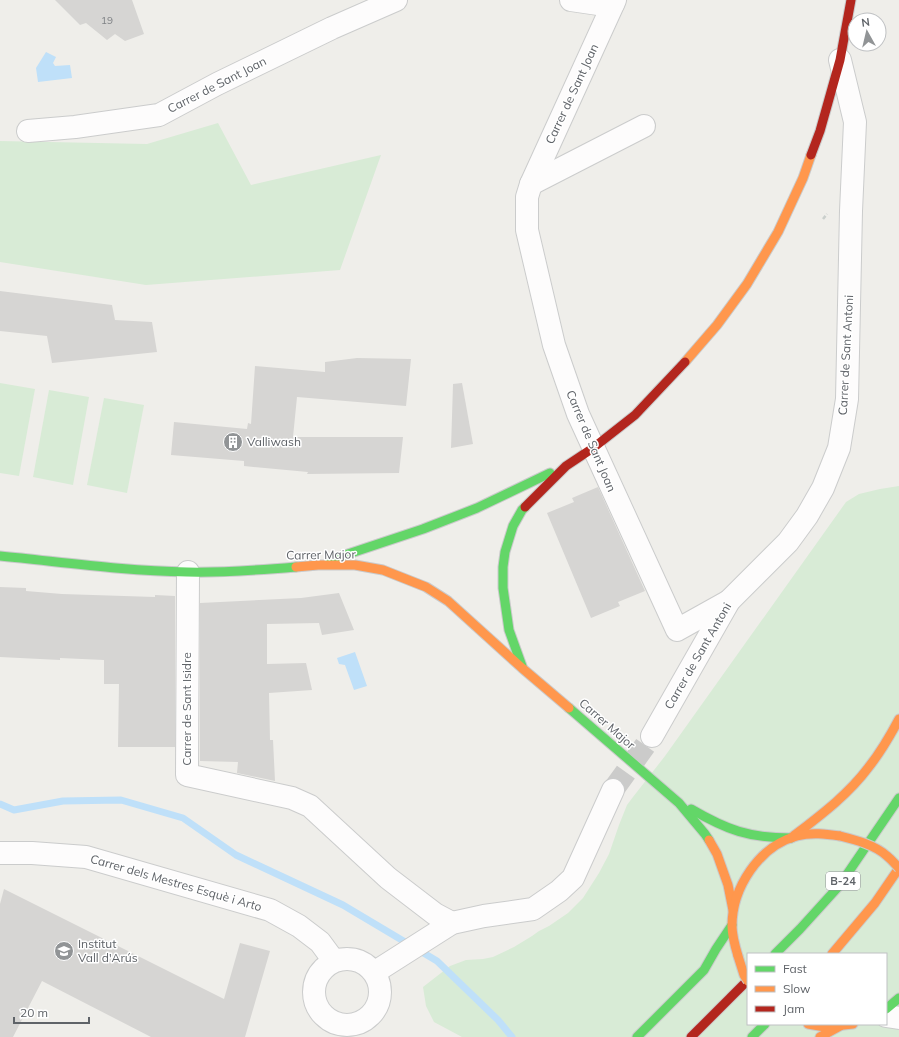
<svg xmlns="http://www.w3.org/2000/svg" width="899" height="1037" viewBox="0 0 899 1037" font-family="Mulish,sans-serif">
<style>
.green{fill:#d8ebd6;fill-rule:evenodd}
.water{fill:#bfe0f9}
.lines{fill:none;stroke-linecap:round;stroke-linejoin:round}
.stream{stroke:#bfe0f9;stroke-width:7}
.building{fill:#d6d5d3}
.street-tunnel{stroke:#cbcbca;stroke-width:22;stroke-dasharray:22 11;stroke-linecap:butt}
.street-casing{stroke:#cbcccc;stroke-width:24}
.fast-casing{stroke:#cacacb;stroke-width:11}
.slow-casing{stroke:#cacacb;stroke-width:11}
.jam-casing{stroke:#cacacb;stroke-width:11}
.path{stroke:#cacfcc;stroke-width:2.5;stroke-dasharray:4 2;stroke-linecap:butt}
.street{stroke:#fdfcfc;stroke-width:22}
.fast{stroke:#63d668;stroke-width:9}
.slow{stroke:#ff974d;stroke-width:9}
.jam{stroke:#b3261e;stroke-width:9}
.slow-bridge-casing{stroke:#cacacb;stroke-width:11;stroke-linecap:butt}
.slow-bridge{stroke:#ff974d;stroke-width:9}
.labels{text-anchor:middle;stroke-width:3;stroke-linejoin:round;paint-order:stroke}
.number-label{font-size:10px;fill:#7e8184}
.shield{fill:#fff;stroke:#8f9295;stroke-width:1}
.shield-label{font-size:11px;font-weight:bold;fill:#5f6368}
.street-label{font-size:12px;fill:#5f6368;stroke:#fff}
.poi-label{font-size:12px;fill:#5f6368;stroke:#fff;text-anchor:start}
</style>
<rect width="100%" height="100%" fill="#efeeea"/>
<!-- green -->
<g class="green">
<path d="M218,123L251,185L381,155L340,270L146,285L0,262V141L147,144Z"/>
<path d="M0,383L35,389L19,476L0,473Z"/>
<path d="M49,390L89,397L73,485L33,477Z"/>
<path d="M104,398L144,405L127,493L87,485Z"/>
<path d="M899,486V1037H462L434,1022L426,1006L423,987L450,966L466,960L483,959L493,957L514,947L532,936L539,931L549,926L568,913L583,898L599,873L609,854L619,825L627,805L633,797L665,756L846,502L859,494L880,489ZM748,954H886V1024H748Z"/>
</g>
<!-- water -->
<g class="water">
<path d="M46,52L56,57L53,63L55,66L70,65L72,78L38,82L36,68Z"/>
<path d="M355,652L367,686L354,690L345,665L339,664L337,658Z"/>
</g>
<g class="lines">
<!-- stream -->
<path class="stream" d="M0,804L14,810L63,801L121,800L183,818L236,855L343,905L437,961L498,1020L512,1037"/>
</g>
<!-- building -->
<g class="building">
<path d="M55,0H132L144,34L125,41L115,34L107,40L86,23L80,25Z"/>
<path d="M0,291L112,305L115,320L152,322L157,352L52,363L47,336L0,331Z"/>
<path d="M357,358L411,359L406,406L297,397L293,437H403L399,473L307,474L308,472L244,466V461L171,455L174,422L247,429L248,423L251,424L255,366L325,372V362Z"/>
<path d="M462,383L473,444L451,448L453,384Z"/>
<path d="M598,487L645,591L618,602L620,606L591,618L547,513L574,502L572,498Z"/>
<path d="M0,587L26,588V591L62,594L155,597V595L175,596V747H118L119,684H104V660L60,658V660L0,657Z"/>
<path d="M339,593L354,630L322,635L319,623L267,624V664L306,663L312,690L269,693L270,740H273L275,781L237,773L238,762L200,761V603L301,598Z"/>
<path d="M4,889L224,999L240,943L270,951L245,1037H151L42,981L13,1037H0V904Z"/>
</g>
<g class="lines">
<!-- street-tunnel -->
<path class="street-tunnel" d="M613,790L652,736"/>
<defs>
<g id="street">
<path d="M571,0L605,5L613,4"/>
<path d="M615,0L531,184L527,197V230L554,345L578,414L677,630L729,601"/>
<path d="M28,131L75,127L159,115L217,84L332,28L396,0"/>
<path d="M531,184L644,126"/>
<path d="M188,572L187,775L292,798L310,806L388,878L435,914L452,923"/>
<path d="M652,736L729,601L788,542L807,516L823,488L839,448L847,399L851,211L855,122L840,60"/>
<path d="M0,853H32L86,857L270,910L299,926L320,942L334,961"/>
<circle cx="347" cy="992" r="33"/>
<path d="M375,972L452,923L484,916L533,909L559,891L573,878L613,790"/>
<path d="M886,1016L899,1018"/>
</g>
<g id="fast">
<path d="M0,556C62,562 125,571 187,572C224,573 260,570 296,567"/>
<path d="M330,560L423,529L477,508L550,473"/>
<path d="M522,666L509,630L503,588V567L505,552L513,526L522,510L525,507"/>
<path d="M569,708L679,803L705,834L709,840"/>
<path d="M691,809C727,830 749,838 791,838"/>
<path d="M775,954L800,929L839,886L899,798"/>
<path d="M886,1009L899,998"/>
<path d="M637,1037L704,970L716,949L732,925"/>
<path d="M752,1037L765,1024"/>
</g>
<g id="slow">
<path d="M685,362L717,325L747,284L778,232L803,178L811,155"/>
<path d="M296,567L318,565H355L383,570L426,587L448,601L522,668L569,708"/>
<path d="M791,838C818,817 847,796 868,768C880,753 890,736 899,719"/>
<path d="M709,840L717,854L728,885L733,910"/>
<path d="M832,954L875,903L899,868"/>
<path d="M738,956C735,946 732,936 732,926C732,888 759,846 797,836C811,832 826,834 840,836"/>
<path d="M808,1024L825,1027L853,1024"/>
<path d="M820,1037L840,1026"/>
</g>
<g id="jam">
<path d="M811,155L820,131L840,60L851,0"/>
<path d="M525,507L566,466L593,448L635,415L685,362"/>
<path d="M691,1037L748,980"/>
</g>
</defs>
<!-- street casing -->
<use href="#street" class="street-casing"/>
<!-- fast casing -->
<use href="#fast" class="fast-casing"/>
<!-- slow casing -->
<use href="#slow" class="slow-casing"/>
<!-- jam casing -->
<use href="#jam" class="jam-casing"/>
<!-- path -->
<path class="path" d="M823,219L827,214"/>
<!-- street -->
<use href="#street" class="street"/>
<!-- fast -->
<use href="#fast" class="fast"/>
<!-- slow -->
<use href="#slow" class="slow"/>
<!-- jam -->
<use href="#jam" class="jam"/>
<defs>
<g id="slow-bridge">
<path d="M840,836C856,840 875,845 887,856C892,860 895,864 899,868"/>
<path d="M738,956L744,975L748,981"/>
</g>
</defs>
<!-- slow-bridge casing -->
<use href="#slow-bridge" class="slow-bridge-casing"/>
<!-- slow-bridge -->
<use href="#slow-bridge" class="slow-bridge"/>
</g>
<!-- icons -->
<defs>
<symbol id="building-disc" viewBox="-11 -11 22 22"><circle r="9.5" fill="#919496" stroke="#fff"/><path d="M-4-6H4V6H1V3H-1V6H-4ZM-2.5-4.3h1.7v1.8h-1.7ZM.8-4.3h1.7v1.8H.8ZM-2.5-1h1.7V.8h-1.7ZM.8-1h1.7V.8H.8Z" fill="#fff"/></symbol>
<symbol id="school-disc" viewBox="-11 -11 22 22"><circle r="9.5" fill="#919496" stroke="#fff"/><path d="M0-5L7-2L0 1L-7-2ZM-4 1L0 2.5L4 1V4Q0 6-4 4Z" fill="#fff"/></symbol>
</defs>
<g fill-rule="evenodd">
<use href="#building-disc" x="222" y="431" width="22" height="22"/>
<use href="#school-disc" x="53" y="940" width="22" height="22"/>
</g>
<g class="labels">
<!-- number labels -->
<g class="number-label">
<text x="107" y="24">19</text>
</g>
<!-- shield labels -->
<rect class="shield" x="826" y="872" width="34" height="18" rx="3"/>
<g class="shield-label">
<text x="843" y="885">B-24</text>
</g>
<!-- street labels -->
<g class="street-label">
<text transform="translate(217 85) rotate(-27)" y="4">Carrer de Sant Joan</text>
<text transform="translate(572 94) rotate(-65)" y="4">Carrer de Sant Joan</text>
<text transform="translate(846 355) rotate(-87)" y="4">Carrer de Sant Antoni</text>
<text transform="translate(591 441) rotate(67)" y="4">Carrer de Sant Joan</text>
<text transform="translate(321 555) rotate(-1)" y="4">Carrer Major</text>
<text transform="translate(698 656) rotate(-60)" y="4">Carrer de Sant Antoni</text>
<text transform="translate(187 709) rotate(-90)" y="4">Carrer de Sant Isidre</text>
<text transform="translate(607 724) rotate(41)" y="4">Carrer Major</text>
<text transform="translate(176 883) rotate(16)" y="4">Carrer dels Mestres Esquè i Arto</text>
</g>
<!-- poi labels -->
<g class="poi-label">
<text x="247" y="446">Valliwash</text>
<text x="78" y="948">Institut<tspan x="78" dy="14">Vall d'Arús</tspan></text>
</g>
</g>
<!-- legend -->
<rect x="747" y="953" width="140" height="72" fill="#ffffff" stroke="#bfc1c3"/>
<rect x="755" y="966" width="20" height="6" fill="#63d668" stroke="#bfc1c3"/>
<text x="783" y="973" font-size="12" fill="#5f6368">Fast</text>
<rect x="755" y="986" width="20" height="6" fill="#ff974d" stroke="#bfc1c3"/>
<text x="783" y="993" font-size="12" fill="#5f6368">Slow</text>
<rect x="755" y="1006" width="20" height="6" fill="#b3261e" stroke="#bfc1c3"/>
<text x="783" y="1013" font-size="12" fill="#5f6368">Jam</text>
<!-- north arrow -->
<g transform="translate(867 32) rotate(352)"><circle r="19" fill="#ffffff" stroke="#bfc1c3"/>
<path d="M0-3L7 15L0 10L-7 15Z" fill="#919496"/>
<text y="-6" font-size="11" font-weight="bold" text-anchor="middle" fill="#5f6368">N</text>
</g>
<!-- scale -->
<path d="M14 1017v6h75v-6" fill="none" stroke="#5f6368" stroke-width="2"/>
<text x="20" y="1017" font-size="12" fill="#5f6368" stroke="#ffffff" stroke-width="3" paint-order="stroke">20 m</text>
</svg>
